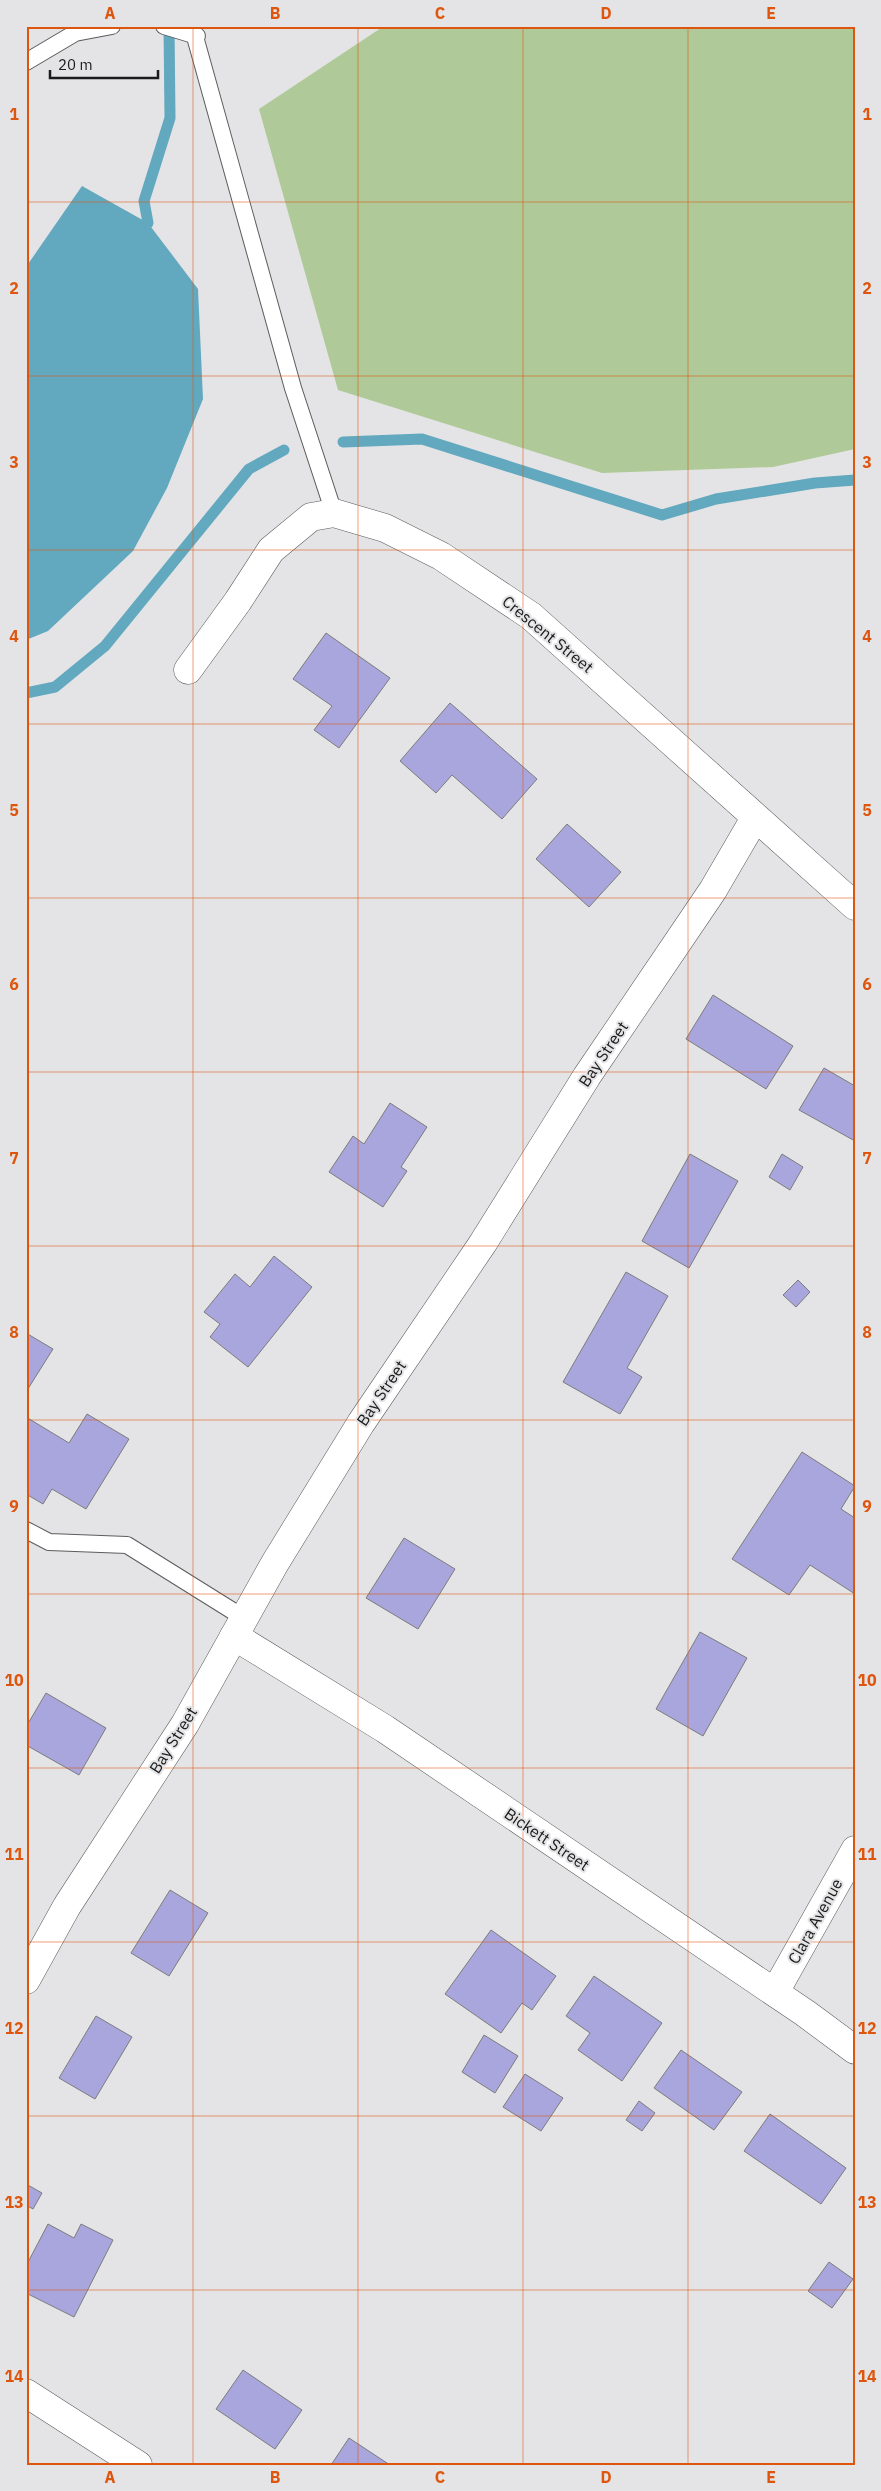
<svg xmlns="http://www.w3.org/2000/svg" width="881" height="2491" viewBox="0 0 881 2491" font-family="'IBM Plex Sans',sans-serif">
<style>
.green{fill:#afca98}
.water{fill:#62a8bf}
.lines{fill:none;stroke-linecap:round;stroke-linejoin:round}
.stream{stroke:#62a8bf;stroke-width:11}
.building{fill:#a8a6dc;stroke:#7c7c7d}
.lane-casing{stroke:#5c5c5d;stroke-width:18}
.street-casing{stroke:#5c5c5d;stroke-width:29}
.lane{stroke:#fff;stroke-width:16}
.street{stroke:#fff;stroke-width:28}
.grid{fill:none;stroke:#de560d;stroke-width:1;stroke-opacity:0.55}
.labels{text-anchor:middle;stroke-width:4;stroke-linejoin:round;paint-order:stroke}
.street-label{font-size:16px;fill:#1b1b1c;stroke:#e4e4e6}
.neatline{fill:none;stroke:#de560d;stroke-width:2}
.grid-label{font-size:16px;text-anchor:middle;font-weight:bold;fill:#de560d}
</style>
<rect width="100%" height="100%" fill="#e4e4e6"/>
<!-- green -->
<path class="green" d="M384,26H855V449L773,467L602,473L338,390L259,109Z"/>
<!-- water -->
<path class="water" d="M82,186L148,223L198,289L203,399L167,488L133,551L48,631L26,640V267Z"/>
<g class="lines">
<!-- stream -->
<g class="stream">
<path d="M148,223L144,201L170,118L169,26"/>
<path d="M343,442L422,439L662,515L716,499L815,483L855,480"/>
<path d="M26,693L55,687L105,646L249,469L284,450"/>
</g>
</g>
<!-- building -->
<g class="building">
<path d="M326,633L390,678L339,748L314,730L332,706L293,679Z"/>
<path d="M450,703L537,779L502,819L452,775L436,793L400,761Z"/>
<path d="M567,824L621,872L589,907L536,859Z"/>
<path d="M713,995L793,1046L766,1089L686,1039Z"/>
<path d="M824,1068L855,1086V1141L799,1110Z"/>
<path d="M390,1103L427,1127L401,1167L407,1171L383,1207L329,1172L353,1136L364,1144Z"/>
<path d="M690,1154L738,1181L689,1268L642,1241Z"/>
<path d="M782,1154L803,1167L790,1190L769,1177Z"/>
<path d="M274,1256L312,1287L248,1367L210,1337L220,1324L204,1312L235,1274L250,1287Z"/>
<path d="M626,1272L668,1296L627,1368L642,1377L620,1414L563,1382Z"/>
<path d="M798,1280L810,1292L796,1307L783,1295Z"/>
<path d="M26,1333L53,1349L26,1392Z"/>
<path d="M87,1414L129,1439L86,1509L52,1489L43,1504L26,1494V1417L69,1443Z"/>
<path d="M802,1452L855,1486L841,1509L855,1518V1594L810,1565L789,1595L732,1559Z"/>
<path d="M404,1538L455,1569L418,1629L366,1598Z"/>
<path d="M700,1632L747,1658L703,1736L656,1709Z"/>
<path d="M46,1693L106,1728L79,1775L26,1745V1727Z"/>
<path d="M170,1890L208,1913L169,1976L131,1953Z"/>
<path d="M491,1930L556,1976L532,2010L522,2003L501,2033L445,1994Z"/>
<path d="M594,1976L662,2023L622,2081L578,2050L590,2033L566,2016Z"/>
<path d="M96,2016L132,2037L95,2099L59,2078Z"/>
<path d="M484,2035L518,2056L495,2093L462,2072Z"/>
<path d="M681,2050L742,2092L714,2130L654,2088Z"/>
<path d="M525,2074L563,2098L541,2131L503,2107Z"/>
<path d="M639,2101L655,2113L642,2131L626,2120Z"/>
<path d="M770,2114L846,2168L821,2204L744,2151Z"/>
<path d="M26,2184L42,2193L33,2209L26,2205Z"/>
<path d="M48,2224L74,2238L81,2224L113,2240L74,2317L26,2293V2266Z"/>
<path d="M829,2262L853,2279L832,2308L808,2291Z"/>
<path d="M243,2370L302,2410L275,2449L216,2409Z"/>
<path d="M349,2438L390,2465H331Z"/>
</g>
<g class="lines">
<defs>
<g id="lane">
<path d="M164,26L197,36"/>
<path d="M192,26L293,388L334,513"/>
<path d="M26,62L75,33L112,26"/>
<path d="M26,1530L49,1542L127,1545L244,1618"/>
</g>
<g id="street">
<path d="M188,670L238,601L271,550L311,517L334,513L385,528L441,556L531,616L855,906"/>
<path d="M234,1636L385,1729L805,2013L855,2050"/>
<path d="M26,1980L67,1906L185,1724L275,1563L361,1423L483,1243L587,1076L713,890L755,818"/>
<path d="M775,1992L855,1850"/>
<path d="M26,2393L138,2465"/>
</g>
</defs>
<!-- lane casing -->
<use href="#lane" class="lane-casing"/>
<!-- street casing -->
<use href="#street" class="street-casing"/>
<!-- lane -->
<use href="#lane" class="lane"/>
<!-- street -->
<use href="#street" class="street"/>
</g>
<!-- grid -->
<path class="grid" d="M193,26V2465M358,26V2465M523,26V2465M688,26V2465M26,202H855M26,376H855M26,550H855M26,724H855M26,898H855M26,1072H855M26,1246H855M26,1420H855M26,1594H855M26,1768H855M26,1942H855M26,2116H855M26,2290H855"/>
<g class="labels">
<!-- street labels -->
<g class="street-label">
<text transform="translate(548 634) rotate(39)" y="6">Crescent Street</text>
<text transform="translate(603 1054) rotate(-56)" y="6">Bay Street</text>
<text transform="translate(381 1393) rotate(-56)" y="6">Bay Street</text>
<text transform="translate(173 1740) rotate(-58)" y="6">Bay Street</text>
<text transform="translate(547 1839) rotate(34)" y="6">Bickett Street</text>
<text transform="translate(815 1921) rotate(-61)" y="6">Clara Avenue</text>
</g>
</g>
<!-- border -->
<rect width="881" height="2491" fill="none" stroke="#e4e4e6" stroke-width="55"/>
<!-- scale -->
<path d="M50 70v8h108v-8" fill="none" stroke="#1b1b1c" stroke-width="2.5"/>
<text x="58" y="70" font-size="15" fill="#1b1b1c" stroke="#e4e4e6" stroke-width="4" paint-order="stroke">20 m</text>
<rect x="28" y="28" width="826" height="2436" class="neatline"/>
<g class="grid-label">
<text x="110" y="19">A</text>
<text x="275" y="19">B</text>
<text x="440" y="19">C</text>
<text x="606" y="19">D</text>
<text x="771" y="19">E</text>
<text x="14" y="120">1</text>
<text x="867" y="120">1</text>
<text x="14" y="294">2</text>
<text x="867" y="294">2</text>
<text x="14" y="468">3</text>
<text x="867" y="468">3</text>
<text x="14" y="642">4</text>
<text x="867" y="642">4</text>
<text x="14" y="816">5</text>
<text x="867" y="816">5</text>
<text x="14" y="990">6</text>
<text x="867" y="990">6</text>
<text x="14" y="1164">7</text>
<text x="867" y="1164">7</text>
<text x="14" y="1338">8</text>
<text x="867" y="1338">8</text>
<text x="14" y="1512">9</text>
<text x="867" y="1512">9</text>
<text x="14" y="1686">10</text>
<text x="867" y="1686">10</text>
<text x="14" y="1860">11</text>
<text x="867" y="1860">11</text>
<text x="14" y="2034">12</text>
<text x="867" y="2034">12</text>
<text x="14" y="2208">13</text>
<text x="867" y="2208">13</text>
<text x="14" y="2382">14</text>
<text x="867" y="2382">14</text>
<text x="110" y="2483">A</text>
<text x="275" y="2483">B</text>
<text x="440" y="2483">C</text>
<text x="606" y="2483">D</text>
<text x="771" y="2483">E</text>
</g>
</svg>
